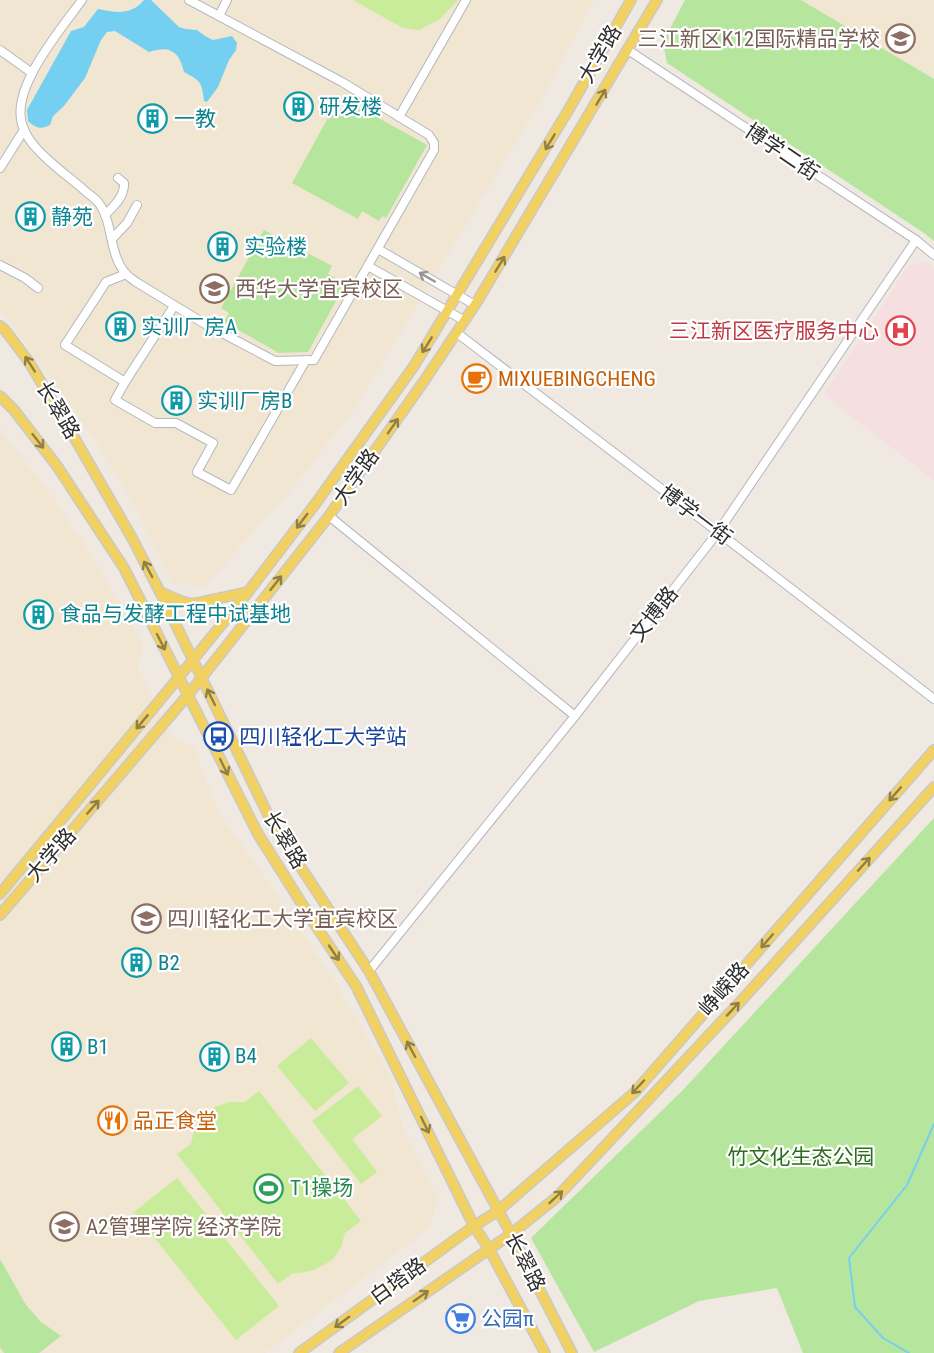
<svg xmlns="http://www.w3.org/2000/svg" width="934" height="1353" viewBox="0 0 934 1353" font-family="'Roboto Condensed','Noto Sans SC',sans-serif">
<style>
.education{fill:#f0e6d1}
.medical{fill:#f5dfe0}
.green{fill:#b6e59e}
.pitch{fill:#c9ec9a}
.water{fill:#75cff0}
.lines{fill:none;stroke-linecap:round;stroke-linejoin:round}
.stream{stroke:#75cff0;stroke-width:2}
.minor-casing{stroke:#b4b7c1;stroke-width:10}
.major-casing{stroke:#c9c9c9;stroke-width:12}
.minor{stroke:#fff;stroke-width:8}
.major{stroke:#f2d163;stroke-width:9}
.oneway{stroke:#908048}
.oneway2{stroke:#969696}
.labels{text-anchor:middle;stroke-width:4.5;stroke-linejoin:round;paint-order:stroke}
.education-label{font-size:21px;fill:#785e54;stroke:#fff;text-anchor:start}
.street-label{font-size:21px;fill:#2e2e2e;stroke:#fff}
.culture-label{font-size:21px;fill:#0d838f;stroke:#fff;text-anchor:start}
.health-label{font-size:21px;fill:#be3a42;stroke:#fff;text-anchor:end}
.food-label{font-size:21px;fill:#c56008;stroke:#fff;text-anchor:start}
.transit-label{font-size:21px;fill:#164399;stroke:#fff;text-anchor:start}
.park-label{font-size:21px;fill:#2c6e1b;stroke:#fff}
.leisure-label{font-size:21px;fill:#27864d;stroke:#fff;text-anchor:start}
.shop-label{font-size:21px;fill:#366cbe;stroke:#fff;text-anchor:start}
</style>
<rect width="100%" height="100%" fill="#efe9e1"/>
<!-- education -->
<g class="education">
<path d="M0,0H594L545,93L357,405L296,484L205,586L173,584L135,506L97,442L11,323L0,311Z"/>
<path d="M801,0H934V79Z"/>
<path d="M0,429L55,500L94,559L143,645L138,670L173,737L193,747L219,813L256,865L329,973L389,1074L404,1130L438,1199L429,1228L265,1353H0Z"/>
</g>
<!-- medical -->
<path class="medical" d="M926,261L934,268V480L824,395L909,265Z"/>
<!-- green -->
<g class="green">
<path d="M685,0H801L934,79V241L924,233L667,63L663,42Z"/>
<path d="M348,101L427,145L386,218L382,216L379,221L362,211L358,219L292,183L334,107L343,111Z"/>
<path d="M264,230L332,266L328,274L343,282L340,288L342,290L308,352L279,353L224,322L229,313L221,308Z"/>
<path d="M934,818V1353H803L777,1288L699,1301L594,1352L531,1238L683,1090Z"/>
<path d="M0,1259L26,1305L41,1322L61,1336L39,1353H4L0,1347Z"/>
</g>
<!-- pitch -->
<g class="pitch">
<path d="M353,0H458L440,19L419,30L403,28Z"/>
<path d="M311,1038L349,1083L315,1111L277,1066Z"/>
<path d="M358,1086L382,1116L352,1139L377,1172L361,1184L312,1121Z"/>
<path d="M259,1091L361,1221L345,1233L341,1247L333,1259L327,1263L314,1270L300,1273H293L278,1284L177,1154L191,1144L195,1127L199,1121L209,1111L215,1107L229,1102H245Z"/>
<path d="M177,1178L279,1306L236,1340L134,1212Z"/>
</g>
<!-- water -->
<path class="water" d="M144,0H151L179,27L186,29L197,30L205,36L213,40L232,36L237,43L236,50L229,60L218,87L207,102L204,101C202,81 200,81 184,72C179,51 170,45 149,52L115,31L107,32L101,40L85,78L64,106L53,116L50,125C40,130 36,128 28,121L27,110L71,31L84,27L98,9C116,13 132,15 144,0Z"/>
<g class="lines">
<!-- stream -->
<path class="stream" d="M909,1353L883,1338L855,1307L849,1258L907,1185L934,1124"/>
<defs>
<g id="minor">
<path d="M82,0C61,29 11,87 22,124C25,134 32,144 39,151C52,165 69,177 84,190C88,194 94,197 98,202C114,222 108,254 126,274C128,277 133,279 136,282L205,324L275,361L314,360L434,150V143L429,135L342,82L189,0"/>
<path d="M219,16L227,0"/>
<path d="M0,50L32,73"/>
<path d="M628,50L916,240L934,255"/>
<path d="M399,117L466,0"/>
<path d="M0,168L24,130"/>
<path d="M105,215C114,206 125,196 124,183L118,178"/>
<path d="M112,239L127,223L137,205"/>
<path d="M378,249L475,305"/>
<path d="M0,265L25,278L38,288"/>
<path d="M368,266L465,321"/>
<path d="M126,274L106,282L65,345L125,382L115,400L155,423H176L213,443L197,472L231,490L306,360"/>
<path d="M457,333L718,532L934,699"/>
<path d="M125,382L174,306"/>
<path d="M329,516L575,716"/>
<path d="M369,971L575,716L718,532L916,240"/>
</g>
<g id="major">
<path d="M0,326L5,330L29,362L78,444L132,538L160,592L273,825L369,971L511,1234L572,1353"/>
<path d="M0,396L14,410L57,466L124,568L258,834L314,923L356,986L474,1226L489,1249L545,1353"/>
<path d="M160,592L181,601L192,604L248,592"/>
<path d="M0,894L179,677L248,592L316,503L414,366L569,109L631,0"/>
<path d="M0,915L188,695L329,516L422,384L475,305L657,0"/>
<path d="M299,1353L474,1226L498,1211L635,1092L934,750"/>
<path d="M339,1353L511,1234L557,1197L741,1001L934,787"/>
</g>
</defs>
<!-- minor casing -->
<use href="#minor" class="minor-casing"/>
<!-- major casing -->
<use href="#major" class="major-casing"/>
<!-- minor -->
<use href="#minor" class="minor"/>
<!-- major -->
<use href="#major" class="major"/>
</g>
<!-- one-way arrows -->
<defs><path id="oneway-shaft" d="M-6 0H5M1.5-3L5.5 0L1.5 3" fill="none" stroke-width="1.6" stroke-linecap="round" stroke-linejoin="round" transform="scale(1.5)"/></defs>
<g class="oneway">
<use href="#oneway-shaft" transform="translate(601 97) rotate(-59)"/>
<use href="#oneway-shaft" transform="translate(550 142) rotate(121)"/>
<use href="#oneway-shaft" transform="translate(500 264) rotate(-59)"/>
<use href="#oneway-shaft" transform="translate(427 345) rotate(122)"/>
<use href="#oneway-shaft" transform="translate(30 364) rotate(-123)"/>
<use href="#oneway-shaft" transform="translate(393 426) rotate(-55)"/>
<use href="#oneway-shaft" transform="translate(38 441) rotate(52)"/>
<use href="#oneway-shaft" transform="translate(302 521) rotate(127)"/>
<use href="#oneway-shaft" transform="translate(148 569) rotate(-118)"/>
<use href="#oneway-shaft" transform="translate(276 583) rotate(-52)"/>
<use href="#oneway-shaft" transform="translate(161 642) rotate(63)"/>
<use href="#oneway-shaft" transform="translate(211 697) rotate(-116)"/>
<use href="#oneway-shaft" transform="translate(142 722) rotate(130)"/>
<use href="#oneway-shaft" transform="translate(224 767) rotate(64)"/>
<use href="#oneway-shaft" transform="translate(895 794) rotate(131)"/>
<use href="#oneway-shaft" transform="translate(93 807) rotate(-49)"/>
<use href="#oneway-shaft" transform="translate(864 864) rotate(-48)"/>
<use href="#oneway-shaft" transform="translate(767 941) rotate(131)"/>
<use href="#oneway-shaft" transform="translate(334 953) rotate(56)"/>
<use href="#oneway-shaft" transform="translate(733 1009) rotate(-47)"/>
<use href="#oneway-shaft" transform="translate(411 1049) rotate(-118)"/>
<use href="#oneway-shaft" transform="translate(638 1087) rotate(133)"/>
<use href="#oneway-shaft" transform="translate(425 1125) rotate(64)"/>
<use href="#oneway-shaft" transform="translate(556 1197) rotate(-43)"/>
<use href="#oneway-shaft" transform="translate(421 1296) rotate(-35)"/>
<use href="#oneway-shaft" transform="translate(342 1322) rotate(144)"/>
</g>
<use class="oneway2" href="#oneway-shaft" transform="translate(427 277) rotate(-150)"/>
<!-- icons -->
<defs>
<symbol id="school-ring" viewBox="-11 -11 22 22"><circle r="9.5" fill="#fff" stroke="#8d6e63" stroke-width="1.5"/><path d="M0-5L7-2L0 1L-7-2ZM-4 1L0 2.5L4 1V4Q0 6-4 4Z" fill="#8d6e63"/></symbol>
<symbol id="building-ring" viewBox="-11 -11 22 22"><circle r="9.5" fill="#fff" stroke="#0f9aa8" stroke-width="1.5"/><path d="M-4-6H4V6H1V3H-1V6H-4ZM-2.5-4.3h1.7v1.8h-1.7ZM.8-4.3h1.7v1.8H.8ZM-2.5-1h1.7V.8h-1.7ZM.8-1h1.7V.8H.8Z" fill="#0f9aa8"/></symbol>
<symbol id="university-ring" viewBox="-11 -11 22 22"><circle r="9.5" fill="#fff" stroke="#8d6e63" stroke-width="1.5"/><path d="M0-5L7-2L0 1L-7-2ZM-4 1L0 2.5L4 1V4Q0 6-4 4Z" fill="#8d6e63"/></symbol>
<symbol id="hospital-ring" viewBox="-11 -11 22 22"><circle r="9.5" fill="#fff" stroke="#e0444e" stroke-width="1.5"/><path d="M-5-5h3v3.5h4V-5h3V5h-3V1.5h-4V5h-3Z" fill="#e0444e"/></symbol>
<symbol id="cafe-ring" viewBox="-11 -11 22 22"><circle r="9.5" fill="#fff" stroke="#e8710a" stroke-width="1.5"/><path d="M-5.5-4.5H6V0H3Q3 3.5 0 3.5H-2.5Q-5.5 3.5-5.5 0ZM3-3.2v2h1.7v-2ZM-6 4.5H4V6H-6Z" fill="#e8710a"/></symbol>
<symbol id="bus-ring" viewBox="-11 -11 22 22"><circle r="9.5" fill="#fff" stroke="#1a4fb4" stroke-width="1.5"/><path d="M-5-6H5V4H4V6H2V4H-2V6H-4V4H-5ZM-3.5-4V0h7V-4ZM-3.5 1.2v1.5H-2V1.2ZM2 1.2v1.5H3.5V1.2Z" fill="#1a4fb4"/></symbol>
<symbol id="restaurant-ring" viewBox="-11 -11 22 22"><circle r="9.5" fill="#fff" stroke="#e8710a" stroke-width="1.5"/><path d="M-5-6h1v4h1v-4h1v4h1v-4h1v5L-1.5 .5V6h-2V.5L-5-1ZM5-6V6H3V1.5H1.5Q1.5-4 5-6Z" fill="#e8710a"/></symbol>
<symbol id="stadium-ring" viewBox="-11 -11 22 22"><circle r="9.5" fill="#fff" stroke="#2e9e5b" stroke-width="1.5"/><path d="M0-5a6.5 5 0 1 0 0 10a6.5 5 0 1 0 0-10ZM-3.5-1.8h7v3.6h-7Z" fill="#2e9e5b"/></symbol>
<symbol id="supermarket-ring" viewBox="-11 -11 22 22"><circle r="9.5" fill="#fff" stroke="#3f7fe0" stroke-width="1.5"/><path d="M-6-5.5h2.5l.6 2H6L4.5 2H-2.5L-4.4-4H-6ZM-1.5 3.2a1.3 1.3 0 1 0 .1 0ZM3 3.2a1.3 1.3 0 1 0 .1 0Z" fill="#3f7fe0"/></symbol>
</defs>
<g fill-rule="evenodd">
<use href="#school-ring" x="884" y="22" width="33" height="33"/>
<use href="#building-ring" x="282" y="90" width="33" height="33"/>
<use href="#building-ring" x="136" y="102" width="33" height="33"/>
<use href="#building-ring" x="14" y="200" width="33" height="33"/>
<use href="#building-ring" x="206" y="230" width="33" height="33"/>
<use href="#university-ring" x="198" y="272" width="33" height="33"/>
<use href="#building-ring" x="104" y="310" width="33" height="33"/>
<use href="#hospital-ring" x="884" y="314" width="33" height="33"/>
<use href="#cafe-ring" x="460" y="362" width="33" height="33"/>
<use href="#building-ring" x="160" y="384" width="33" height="33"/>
<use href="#building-ring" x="22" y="598" width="33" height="33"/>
<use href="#bus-ring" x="202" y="720" width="33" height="33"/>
<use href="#university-ring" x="130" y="902" width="33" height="33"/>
<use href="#building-ring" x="120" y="946" width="33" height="33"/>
<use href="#building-ring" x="50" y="1030" width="33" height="33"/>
<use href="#building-ring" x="198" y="1040" width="33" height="33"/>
<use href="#restaurant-ring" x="96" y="1104" width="33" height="33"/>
<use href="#stadium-ring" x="252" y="1172" width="33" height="33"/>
<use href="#university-ring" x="48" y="1210" width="33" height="33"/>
<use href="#supermarket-ring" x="444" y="1302" width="33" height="33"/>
</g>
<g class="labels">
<!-- education labels -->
<g class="education-label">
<text x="880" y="46" text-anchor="end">三江新区K12国际精品学校</text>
<text x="235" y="296">西华大学宜宾校区</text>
<text x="167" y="926">四川轻化工大学宜宾校区</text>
<text x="86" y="1234">A2管理学院 经济学院</text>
</g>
<!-- street labels -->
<g class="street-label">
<text transform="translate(600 54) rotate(-60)" y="7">大学路</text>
<text transform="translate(782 152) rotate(34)" y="7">博学二街</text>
<text transform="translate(58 410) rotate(59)" y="7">长翠路</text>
<text transform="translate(356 477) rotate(-55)" y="7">大学路</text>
<text transform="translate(696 515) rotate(37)" y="7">博学一街</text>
<text transform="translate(654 614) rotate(-52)" y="7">文博路</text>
<text transform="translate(285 840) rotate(59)" y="7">长翠路</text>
<text transform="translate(51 855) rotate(-49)" y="7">大学路</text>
<text transform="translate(724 989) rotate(-49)" y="7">峥嵘路</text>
<text transform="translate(525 1262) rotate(63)" y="7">长翠路</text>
<text transform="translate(398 1281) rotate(-36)" y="7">白塔路</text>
</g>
<!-- culture labels -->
<g class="culture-label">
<text x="319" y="114">研发楼</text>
<text x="174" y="126">一教</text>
<text x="51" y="224">静苑</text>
<text x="244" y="254">实验楼</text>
<text x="141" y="334">实训厂房A</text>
<text x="197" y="408">实训厂房B</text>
<text x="60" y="621">食品与发酵工程中试基地</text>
<text x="158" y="970">B2</text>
<text x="87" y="1054">B1</text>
<text x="235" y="1063">B4</text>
</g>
<!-- health labels -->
<g class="health-label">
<text x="879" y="338">三江新区医疗服务中心</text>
</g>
<!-- food labels -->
<g class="food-label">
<text x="498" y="386">MIXUEBINGCHENG</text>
<text x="133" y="1128">品正食堂</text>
</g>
<!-- transit labels -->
<g class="transit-label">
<text x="239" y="744">四川轻化工大学站</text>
</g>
<!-- park labels -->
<g class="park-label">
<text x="801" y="1164">竹文化生态公园</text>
</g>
<!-- leisure labels -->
<g class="leisure-label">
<text x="290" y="1195">T1操场</text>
</g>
<!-- shop labels -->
<g class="shop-label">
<text x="481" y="1326">公园π</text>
</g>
</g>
</svg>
